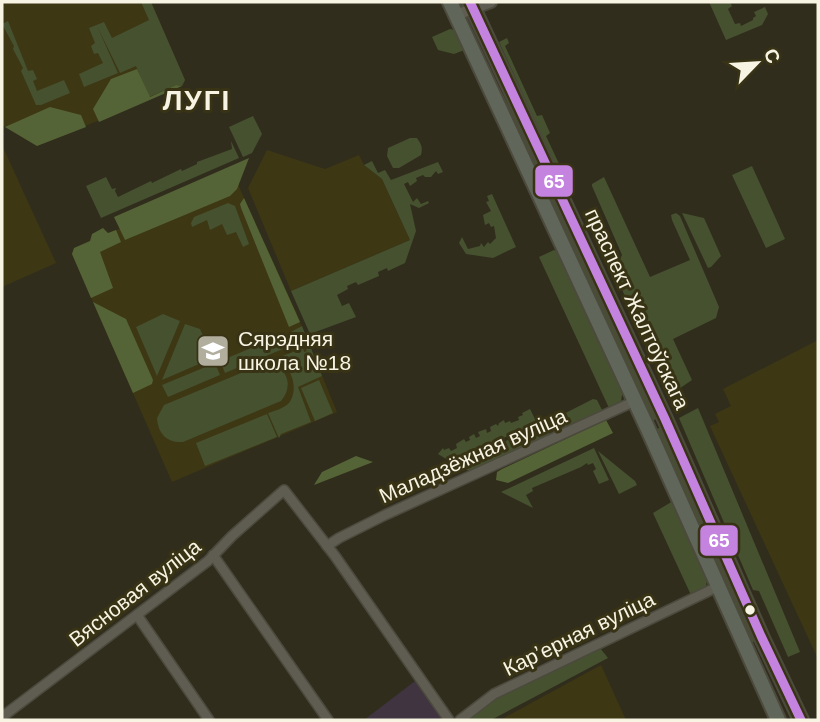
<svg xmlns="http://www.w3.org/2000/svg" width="820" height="722" viewBox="0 0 820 722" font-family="Helvetica,sans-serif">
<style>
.commercial{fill:#3f343f}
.built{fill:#3d3714}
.green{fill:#46512f}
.forest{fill:#556437}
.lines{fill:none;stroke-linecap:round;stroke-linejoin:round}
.minor-casing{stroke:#4c4a3d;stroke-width:12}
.tertiary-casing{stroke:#4c4a3d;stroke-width:14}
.primary-casing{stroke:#4c4a3d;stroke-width:18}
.minor{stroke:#5f5d52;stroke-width:9}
.tertiary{stroke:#5f5d52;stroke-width:10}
.primary{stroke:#606659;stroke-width:14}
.bus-1-casing{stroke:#383315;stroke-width:14}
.bus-1{stroke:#c483df;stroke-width:9}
.bus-dot{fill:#f7f4e3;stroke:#383315;stroke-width:2.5}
.labels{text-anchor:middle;stroke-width:6;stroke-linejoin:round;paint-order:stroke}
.street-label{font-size:21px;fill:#f7f4e3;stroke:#383315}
.poi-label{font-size:21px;fill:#f7f4e3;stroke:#383315;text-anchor:start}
.district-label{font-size:28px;font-weight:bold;letter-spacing:2px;fill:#f7f4e3;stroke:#383315}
.line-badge{stroke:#383315;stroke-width:2.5}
.badge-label{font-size:19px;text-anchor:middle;font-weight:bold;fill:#fff}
</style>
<rect width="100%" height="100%" fill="#302d1d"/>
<!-- commercial -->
<path class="commercial" d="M423,675L454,720H364Z"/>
<!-- built -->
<g class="built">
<path d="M2,2H151L185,80L182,86L37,146L2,125Z"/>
<path d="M2,145L56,263L2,287Z"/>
<path d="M267,150L325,169L359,155L364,165L382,179L410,240L291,291L248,188Z"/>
<path d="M232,181L237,182L244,198L296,312L337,412L172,482L72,254L74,248Z"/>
<path d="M818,340V659L710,426L719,422L715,414L731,406L723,389Z"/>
<path d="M601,665L626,720H500Z"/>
</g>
<!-- green -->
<g class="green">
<path d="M141,2H151L185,80L182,86L176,85L149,97L136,66L120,73L97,26L118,73L84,87L79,74L103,63L98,53L94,54L91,46L95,43L89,28L104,22L112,38L149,20Z"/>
<path d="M709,2H730L732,6L728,9L735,24L740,23L741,26L753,20V18L756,16L754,12L765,7L768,14L762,25L726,40Z"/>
<path d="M8,21L28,71L33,70L37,79L33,81L37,91L64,80L70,93L41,105H36L21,71L23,68L13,49L14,46L2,24Z"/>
<path d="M450,29L459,31L467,49L454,54L438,50L432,37Z"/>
<path d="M507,38L509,43L505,46L537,116L542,115L550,133L546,136L561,168L566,166L569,173L568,175H564L558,171L499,42Z"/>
<path d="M499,87L548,182L656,419L649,423L497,88Z"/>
<path d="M253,116L262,134L252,153L243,157L229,127Z"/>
<path d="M410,138H417C421,144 423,147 421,155L399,168H393L387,156L388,148Z"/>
<path d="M231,141L239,158L101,218L86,186L106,177L112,189L116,188L115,191L118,197L151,181L152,183L181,169L182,171L197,164V162L232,149Z"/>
<path d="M372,161L378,173L385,170L391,180L438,162L443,172L438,174L436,171L431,177H425L423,175L416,178L417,181L410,186L408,182L404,184L413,202L417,198L421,204L428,201L429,203L419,208L410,204L416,231L405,263L388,271L387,268L378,272L379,276L358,285L356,282L347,286L348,289L337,295L342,306L349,303L356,317L310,334L291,291L410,240L382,179L364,165Z"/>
<path d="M752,166L785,239L766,248L732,175Z"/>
<path d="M604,177L650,277L690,260L672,220L671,215L676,213L680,216L719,307L716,318L673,339L692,380L670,395L614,272L622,255L592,186V184Z"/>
<path d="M492,194L516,247L493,258L466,254L459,243L462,237L468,249L480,246L481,243L484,247L488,242L490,244L496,238L494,226L491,227L489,223L485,225L483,215L491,211L486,202L489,201L487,196Z"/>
<path d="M228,203L235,206L249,244L243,247L236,232L227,235L222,224L210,230L207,220L192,227L191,223L194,217Z"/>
<path d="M682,213L704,218L721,256L711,267L708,268Z"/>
<path d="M554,250L558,251L623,388L621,402L609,408L539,257Z"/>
<path d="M163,314L180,321L157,376L136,327Z"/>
<path d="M185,324L200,329L213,358L162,380Z"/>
<path d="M302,326L322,376L298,387L311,422L281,434L279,438L268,413C275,411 284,408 289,403C300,389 291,364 275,359L303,348L304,352L307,351L303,342L294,345L289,333Z"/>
<path d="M285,334L290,346L225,373L220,361Z"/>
<path d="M215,363L220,375L168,397L162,385Z"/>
<path d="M265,363C286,365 295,385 281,401L183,442C167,443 158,434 157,418L164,405Z"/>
<path d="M319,380L333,413L315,421L301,388Z"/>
<path d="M593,399L597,400L602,410L555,433L544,424Z"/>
<path d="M698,408L800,652L788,657L759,591L753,590L679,418Z"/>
<path d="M530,409L536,421L530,426L451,462L438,454L443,448L444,450L449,448L451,451L457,448L456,444L464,439L466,442L470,440L469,437L474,434L476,438L480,436L478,432L486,429L487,433L491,431L490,427L496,424L498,426L499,423L504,420L505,423L510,421L511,423L519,420L518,417L523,415L522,413Z"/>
<path d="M267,414L277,437L205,466L196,443Z"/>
<path d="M541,425L551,435L471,472L455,464Z"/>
<path d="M663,426L757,640L749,644L655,430Z"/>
<path d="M594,448L609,480L599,484L593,471L596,469L593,463L588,465L587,463L581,467L532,488L533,491L526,495L533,508L501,492Z"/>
<path d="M598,451L635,481L637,485L619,494Z"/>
<path d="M673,501L707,578L706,588L691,595L653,513Z"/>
<path d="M600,648L608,658L491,720H466L495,697Z"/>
</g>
<!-- forest -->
<g class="forest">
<path d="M137,69L150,97L176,85L182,86L99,122L93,109L111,79Z"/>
<path d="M50,107L81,115L86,127L37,146L5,127Z"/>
<path d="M249,158L237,189L230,196L125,240L114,217Z"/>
<path d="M244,198L300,322L289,327L241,208L240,204Z"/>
<path d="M103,228L108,233L116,230L121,242L100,252L113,288L91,298L72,254L74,248L90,241L92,234Z"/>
<path d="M93,302L126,319L153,380L152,384L133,393Z"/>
<path d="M606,420L613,433L508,483L496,480L497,472L502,469Z"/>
<path d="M356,456L373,462L314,485L322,472Z"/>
</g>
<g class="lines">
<defs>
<g id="minor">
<path d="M327,546L339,538L385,515L635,401"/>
<path d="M213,555L328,720"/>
<path d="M137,615L209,720"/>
<path d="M2,717L208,561L232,536L284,490L335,556L449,720"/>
<path d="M460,720L494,694L717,587"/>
</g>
<path id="tertiary" d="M456,15L491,2"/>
<g id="primary">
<path d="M450,2L647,427L778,720"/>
<path d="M470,2L665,419L761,636L801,720"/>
</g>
</defs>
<!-- minor casing -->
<use href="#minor" class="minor-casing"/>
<!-- tertiary casing -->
<use href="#tertiary" class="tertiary-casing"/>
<!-- primary casing -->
<use href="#primary" class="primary-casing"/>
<!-- minor -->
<use href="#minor" class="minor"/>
<!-- tertiary -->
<use href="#tertiary" class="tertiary"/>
<!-- primary -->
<use href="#primary" class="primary"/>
<defs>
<path id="bus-1" d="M470,2L665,419L761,636L801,720"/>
</defs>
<!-- bus-1 casing -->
<use href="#bus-1" class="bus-1-casing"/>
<!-- bus-1 -->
<use href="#bus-1" class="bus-1"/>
</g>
<!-- icons -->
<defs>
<symbol id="school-square" viewBox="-11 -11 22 22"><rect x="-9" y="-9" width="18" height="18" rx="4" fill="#b1ae9e" stroke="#383315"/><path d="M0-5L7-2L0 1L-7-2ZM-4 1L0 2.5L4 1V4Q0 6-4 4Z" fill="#fff"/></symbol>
</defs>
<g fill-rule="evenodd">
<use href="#school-square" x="194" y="332" width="38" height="38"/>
</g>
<!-- markers -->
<circle class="bus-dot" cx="750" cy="610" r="6"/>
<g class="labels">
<!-- street labels -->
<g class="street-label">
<text transform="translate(637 309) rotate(65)" y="7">праспект Жалтоўскага</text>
<text transform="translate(473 456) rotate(-24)" y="7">Маладзёжная вуліца</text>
<text transform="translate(135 593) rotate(-38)" y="7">Вясновая вуліца</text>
<text transform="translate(579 634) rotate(-26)" y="7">Карʼерная вуліца</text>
</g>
<!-- poi labels -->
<g class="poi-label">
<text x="238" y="346">Сярэдняя<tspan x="238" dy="24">школа №18</tspan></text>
</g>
<!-- district labels -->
<g class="district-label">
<text x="197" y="110">ЛУГІ</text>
</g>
</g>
<g class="line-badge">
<rect x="534" y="164" width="40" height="34" rx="7" fill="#c483df"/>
<rect x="699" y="524" width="40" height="33" rx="7" fill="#c483df"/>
</g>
<g class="badge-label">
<text x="554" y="188">65</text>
<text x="719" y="547">65</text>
</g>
<!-- border -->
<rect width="820" height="722" fill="none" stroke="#f7f4e3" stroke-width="7"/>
<!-- north arrow -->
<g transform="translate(757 63) rotate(65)" stroke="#383315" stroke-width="5" paint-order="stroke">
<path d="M0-5L12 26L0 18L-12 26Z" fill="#f7f4e3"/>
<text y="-10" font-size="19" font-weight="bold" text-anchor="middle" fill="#f7f4e3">С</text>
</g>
</svg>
